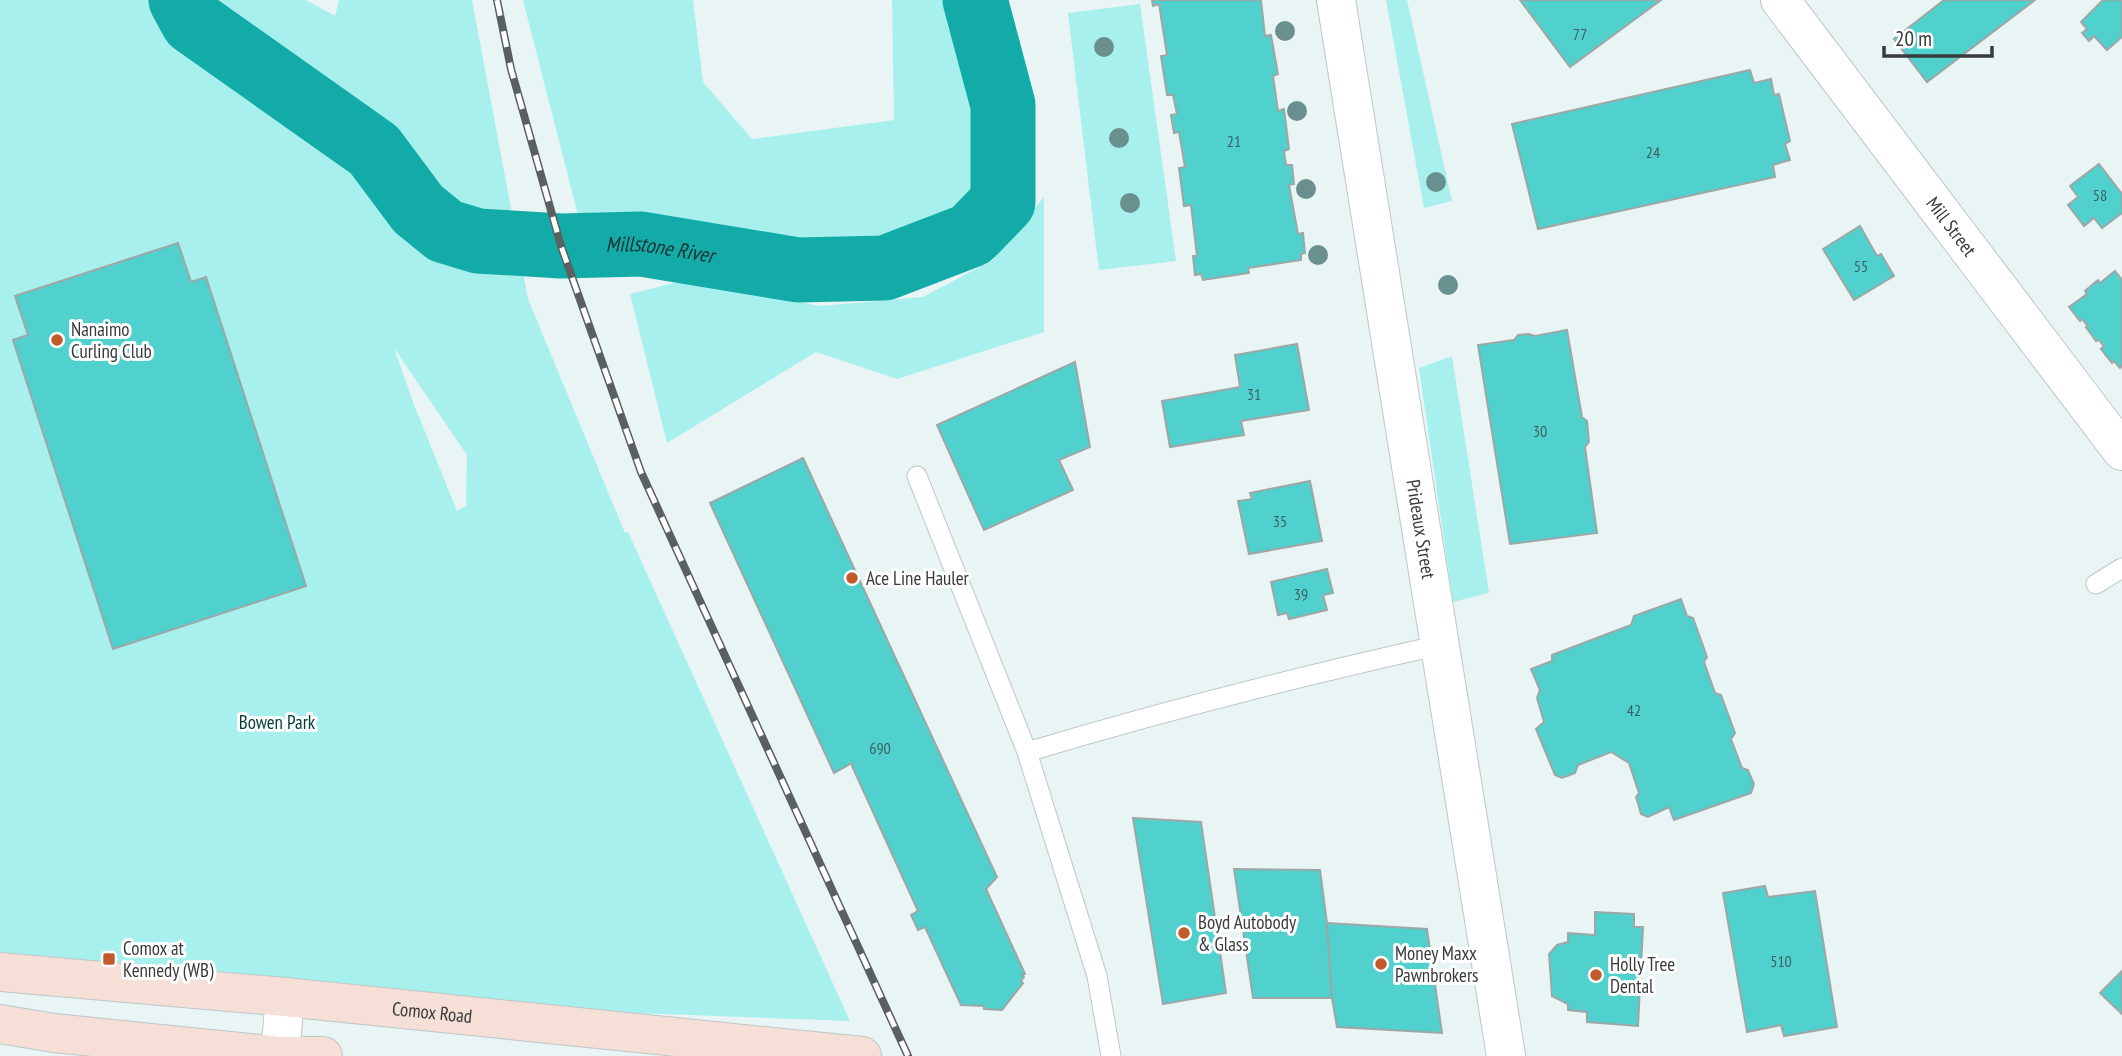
<svg xmlns="http://www.w3.org/2000/svg" width="2122" height="1056" viewBox="0 0 2122 1056" font-family="'PT Sans Narrow',sans-serif">
<style>
.green{fill:#a8f0ed;fill-rule:evenodd}
.lines{fill:none;stroke-linecap:round;stroke-linejoin:round}
.river{stroke:#13aba8;stroke-width:65}
.building{fill:#50d1ce;stroke:#9da7a6;stroke-width:2}
.service-casing{stroke:#bdc7c7;stroke-width:21}
.minor-casing{stroke:#bdc7c7;stroke-width:40}
.secondary-casing{stroke:#bdc7c7;stroke-width:40}
.service{stroke:#fff;stroke-width:19}
.minor{stroke:#fff;stroke-width:38}
.secondary{stroke:#f6dfd6;stroke-width:38}
.rail-casing{stroke:#5a6060;stroke-width:8}
.rail{stroke:#fff;stroke-width:5;stroke-dasharray:16;stroke-linecap:butt}
.tree{fill:#698f8e}
.poi-dot{fill:#c15b2c;stroke:#fff;stroke-width:2.5}
.labels{text-anchor:middle;stroke-width:6;stroke-linejoin:round;paint-order:stroke}
.number-label{font-size:16px;fill:#3d6060}
.street-label{font-size:19px;fill:#373b3b;stroke:#fff}
.poi-label{font-size:19px;fill:#373b3b;stroke:#fff;text-anchor:start}
.park-label{font-size:19px;fill:#003c3b;stroke:#fff}
.water-label{font-size:21px;font-style:italic;fill:#1c3231;stroke:#fff}
</style>
<rect width="100%" height="100%" fill="#e9f4f4"/>
<!-- green -->
<g class="green">
<path d="M0,0H306L335,16L339,0H472L528,299L625,533L628,532L850,1021L45,991L0,978ZM394,348L467,455L466,506L457,511L413,402Z"/>
<path d="M523,0H693L703,82L752,139L894,120L892,0H955L976,71L988,178L937,230L850,256L640,222L581,227Z"/>
<path d="M1386,0H1407L1452,201L1424,208Z"/>
<path d="M1140,4L1176,261L1099,270L1068,13Z"/>
<path d="M1044,197V332L897,379L816,352L667,443L630,294L686,280L820,306L923,297L993,260Z"/>
<path d="M1452,356L1489,593L1453,602L1419,368Z"/>
</g>
<g class="lines">
<!-- river -->
<path class="river" id="s1" d="M181,0L193,22L374,150L418,209L445,231L478,241L561,246L641,244L798,270L885,268L971,235L1003,202V105L975,0"/>
</g>
<!-- building -->
<g class="building">
<path d="M1152,0H1261L1265,36L1271,35L1278,74L1273,76L1278,111L1284,109L1289,149L1284,151L1286,165H1292L1294,184L1289,185L1298,234L1303,233L1305,253L1301,254V260L1248,268L1249,273L1203,280L1201,274L1195,275L1193,256H1197L1191,205L1184,206L1179,168L1185,167L1179,132L1174,133L1171,115L1177,114L1173,95H1167L1161,56L1167,55L1159,4L1153,6Z"/>
<path d="M1520,0H1661L1570,67Z"/>
<path d="M1944,0H2035L1927,82L1894,39Z"/>
<path d="M2103,0H2122V37L2107,50L2094,36L2089,41L2082,33L2087,29L2081,22Z"/>
<path d="M1750,70L1754,83L1771,79L1774,95L1779,94L1790,141L1785,144L1790,160L1773,165L1775,177L1538,229L1512,124Z"/>
<path d="M2099,164L2122,194V213L2102,228L2094,218L2084,226L2068,205L2078,197L2070,186Z"/>
<path d="M1860,226L1877,256L1881,254L1894,276L1854,300L1823,249Z"/>
<path d="M178,243L191,282L206,277L306,586L113,649L13,340L28,335L15,296Z"/>
<path d="M2115,271L2122,280V366L2120,368L2114,361L2112,363L2101,349L2104,346L2099,340L2096,341L2086,327L2088,326L2082,319L2080,321L2069,307L2087,294L2085,291L2098,280L2100,283Z"/>
<path d="M1567,330L1582,417L1587,421L1589,442L1585,447L1597,533L1510,544L1478,345L1514,340L1518,335L1529,334L1535,336Z"/>
<path d="M1297,344L1309,410L1241,421L1244,435L1170,447L1162,401L1240,387L1235,355Z"/>
<path d="M1075,362L1090,447L1059,460L1073,490L984,530L937,425Z"/>
<path d="M803,458L997,877L986,889L1025,974L1022,975L1024,977L1021,981L1023,983L1002,1010L984,1009V1006L961,1005L925,927L918,930L911,915L918,911L852,766V763L834,773L710,503Z"/>
<path d="M1310,481L1322,541L1249,554L1238,501L1252,499L1250,493Z"/>
<path d="M1327,569L1333,593L1323,595L1327,610L1289,619L1287,613L1278,615L1271,582Z"/>
<path d="M1681,599L1687,616L1693,618L1707,657L1704,662L1715,693L1721,695L1735,733L1731,739L1742,768L1748,770L1754,784L1751,793L1674,820L1669,807L1648,817L1641,814L1636,797L1639,793L1629,763L1611,752L1578,765L1575,773L1562,778L1555,775L1536,729L1544,722L1537,698L1540,690L1531,669L1552,661V655L1631,625L1634,616Z"/>
<path d="M1133,818L1201,822L1226,993L1163,1004Z"/>
<path d="M1234,869L1320,870L1327,923L1332,998H1253Z"/>
<path d="M1765,886L1768,897L1815,891L1837,1027L1784,1036L1781,1025L1747,1032L1723,893Z"/>
<path d="M1595,912L1634,914V927H1643L1638,1026L1587,1022V1012L1568,1010V1004L1552,996L1549,954L1557,945L1568,942V933L1595,935Z"/>
<path d="M1327,923L1427,929L1442,1033L1337,1027L1332,998Z"/>
<path d="M2122,971V1014L2100,993Z"/>
</g>
<g class="lines">
<defs>
<g id="service">
<path d="M917,476L1027,752L1097,976L1111,1056"/>
<path d="M2096,584L2122,568"/>
<path d="M1027,752C1164,711 1301,676 1440,645"/>
</g>
<g id="minor">
<path id="s2" d="M1336,0L1506,1056"/>
<path id="s3" d="M1780,0L2122,451"/>
<path d="M280,1056L285,997"/>
</g>
<g id="secondary">
<path id="s4" d="M0,972L285,997L862,1056"/>
<path d="M0,1024L54,1033L280,1056H323"/>
</g>
</defs>
<!-- service casing -->
<use href="#service" class="service-casing"/>
<!-- minor casing -->
<use href="#minor" class="minor-casing"/>
<!-- secondary casing -->
<use href="#secondary" class="secondary-casing"/>
<!-- service -->
<use href="#service" class="service"/>
<!-- minor -->
<use href="#minor" class="minor"/>
<!-- secondary -->
<use href="#secondary" class="secondary"/>
<defs>
<path id="rail" d="M497,0L511,69L561,246L641,472L908,1056"/>
</defs>
<!-- rail casing -->
<use href="#rail" class="rail-casing"/>
<!-- rail -->
<use href="#rail" class="rail"/>
</g>
<!-- trees -->
<g class="tree">
<circle cx="1285" cy="31" r="10"/>
<circle cx="1104" cy="47" r="10"/>
<circle cx="1297" cy="111" r="10"/>
<circle cx="1119" cy="138" r="10"/>
<circle cx="1436" cy="182" r="10"/>
<circle cx="1306" cy="189" r="10"/>
<circle cx="1130" cy="203" r="10"/>
<circle cx="1318" cy="255" r="10"/>
<circle cx="1448" cy="285" r="10"/>
</g>
<!-- markers -->
<g class="poi-dot">
<circle cx="57" cy="340" r="7"/>
<circle cx="852" cy="578" r="7"/>
<circle cx="1184" cy="933" r="7"/>
<rect x="102" y="952" width="14" height="14" rx="3.5"/>
<circle cx="1381" cy="964" r="7"/>
<circle cx="1596" cy="975" r="7"/>
</g>
<g class="labels">
<!-- number labels -->
<g class="number-label">
<text x="1580" y="40">77</text>
<text x="1234" y="147">21</text>
<text x="1653" y="158">24</text>
<text x="2100" y="201">58</text>
<text x="1861" y="272">55</text>
<text x="1254" y="400">31</text>
<text x="1540" y="437">30</text>
<text x="1280" y="527">35</text>
<text x="1301" y="600">39</text>
<text x="1634" y="716">42</text>
<text x="880" y="754">690</text>
<text x="1781" y="967">510</text>
</g>
<!-- street labels -->
<g class="street-label">
<text dy="7" stroke="none"><textPath href="#s3" startOffset="284">Mill Street</textPath></text>
<text dy="7" stroke="none"><textPath href="#s2" startOffset="536">Prideaux Street</textPath></text>
<text dy="7" stroke="none"><textPath href="#s4" startOffset="434">Comox Road</textPath></text>
</g>
<!-- poi labels -->
<g class="poi-label">
<text x="71" y="336">Nanaimo<tspan x="71" dy="22">Curling Club</tspan></text>
<text x="866" y="585">Ace Line Hauler</text>
<text x="1198" y="929">Boyd Autobody<tspan x="1198" dy="22">&amp; Glass</tspan></text>
<text x="123" y="955">Comox at<tspan x="123" dy="22">Kennedy (WB)</tspan></text>
<text x="1395" y="960">Money Maxx<tspan x="1395" dy="22">Pawnbrokers</tspan></text>
<text x="1610" y="971">Holly Tree<tspan x="1610" dy="22">Dental</tspan></text>
</g>
<!-- park labels -->
<g class="park-label">
<text x="277" y="729">Bowen Park</text>
</g>
<!-- water labels -->
<g class="water-label">
<text dy="7" stroke="none"><textPath href="#s1" startOffset="572">Millstone River</textPath></text>
</g>
</g>
<!-- scale -->
<path d="M1884 46v10h108v-10" fill="none" stroke="#373b3b" stroke-width="3.5"/>
<text x="1895" y="46" font-size="21" fill="#373b3b" stroke="#ffffff" stroke-width="5" paint-order="stroke">20 m</text>
</svg>
